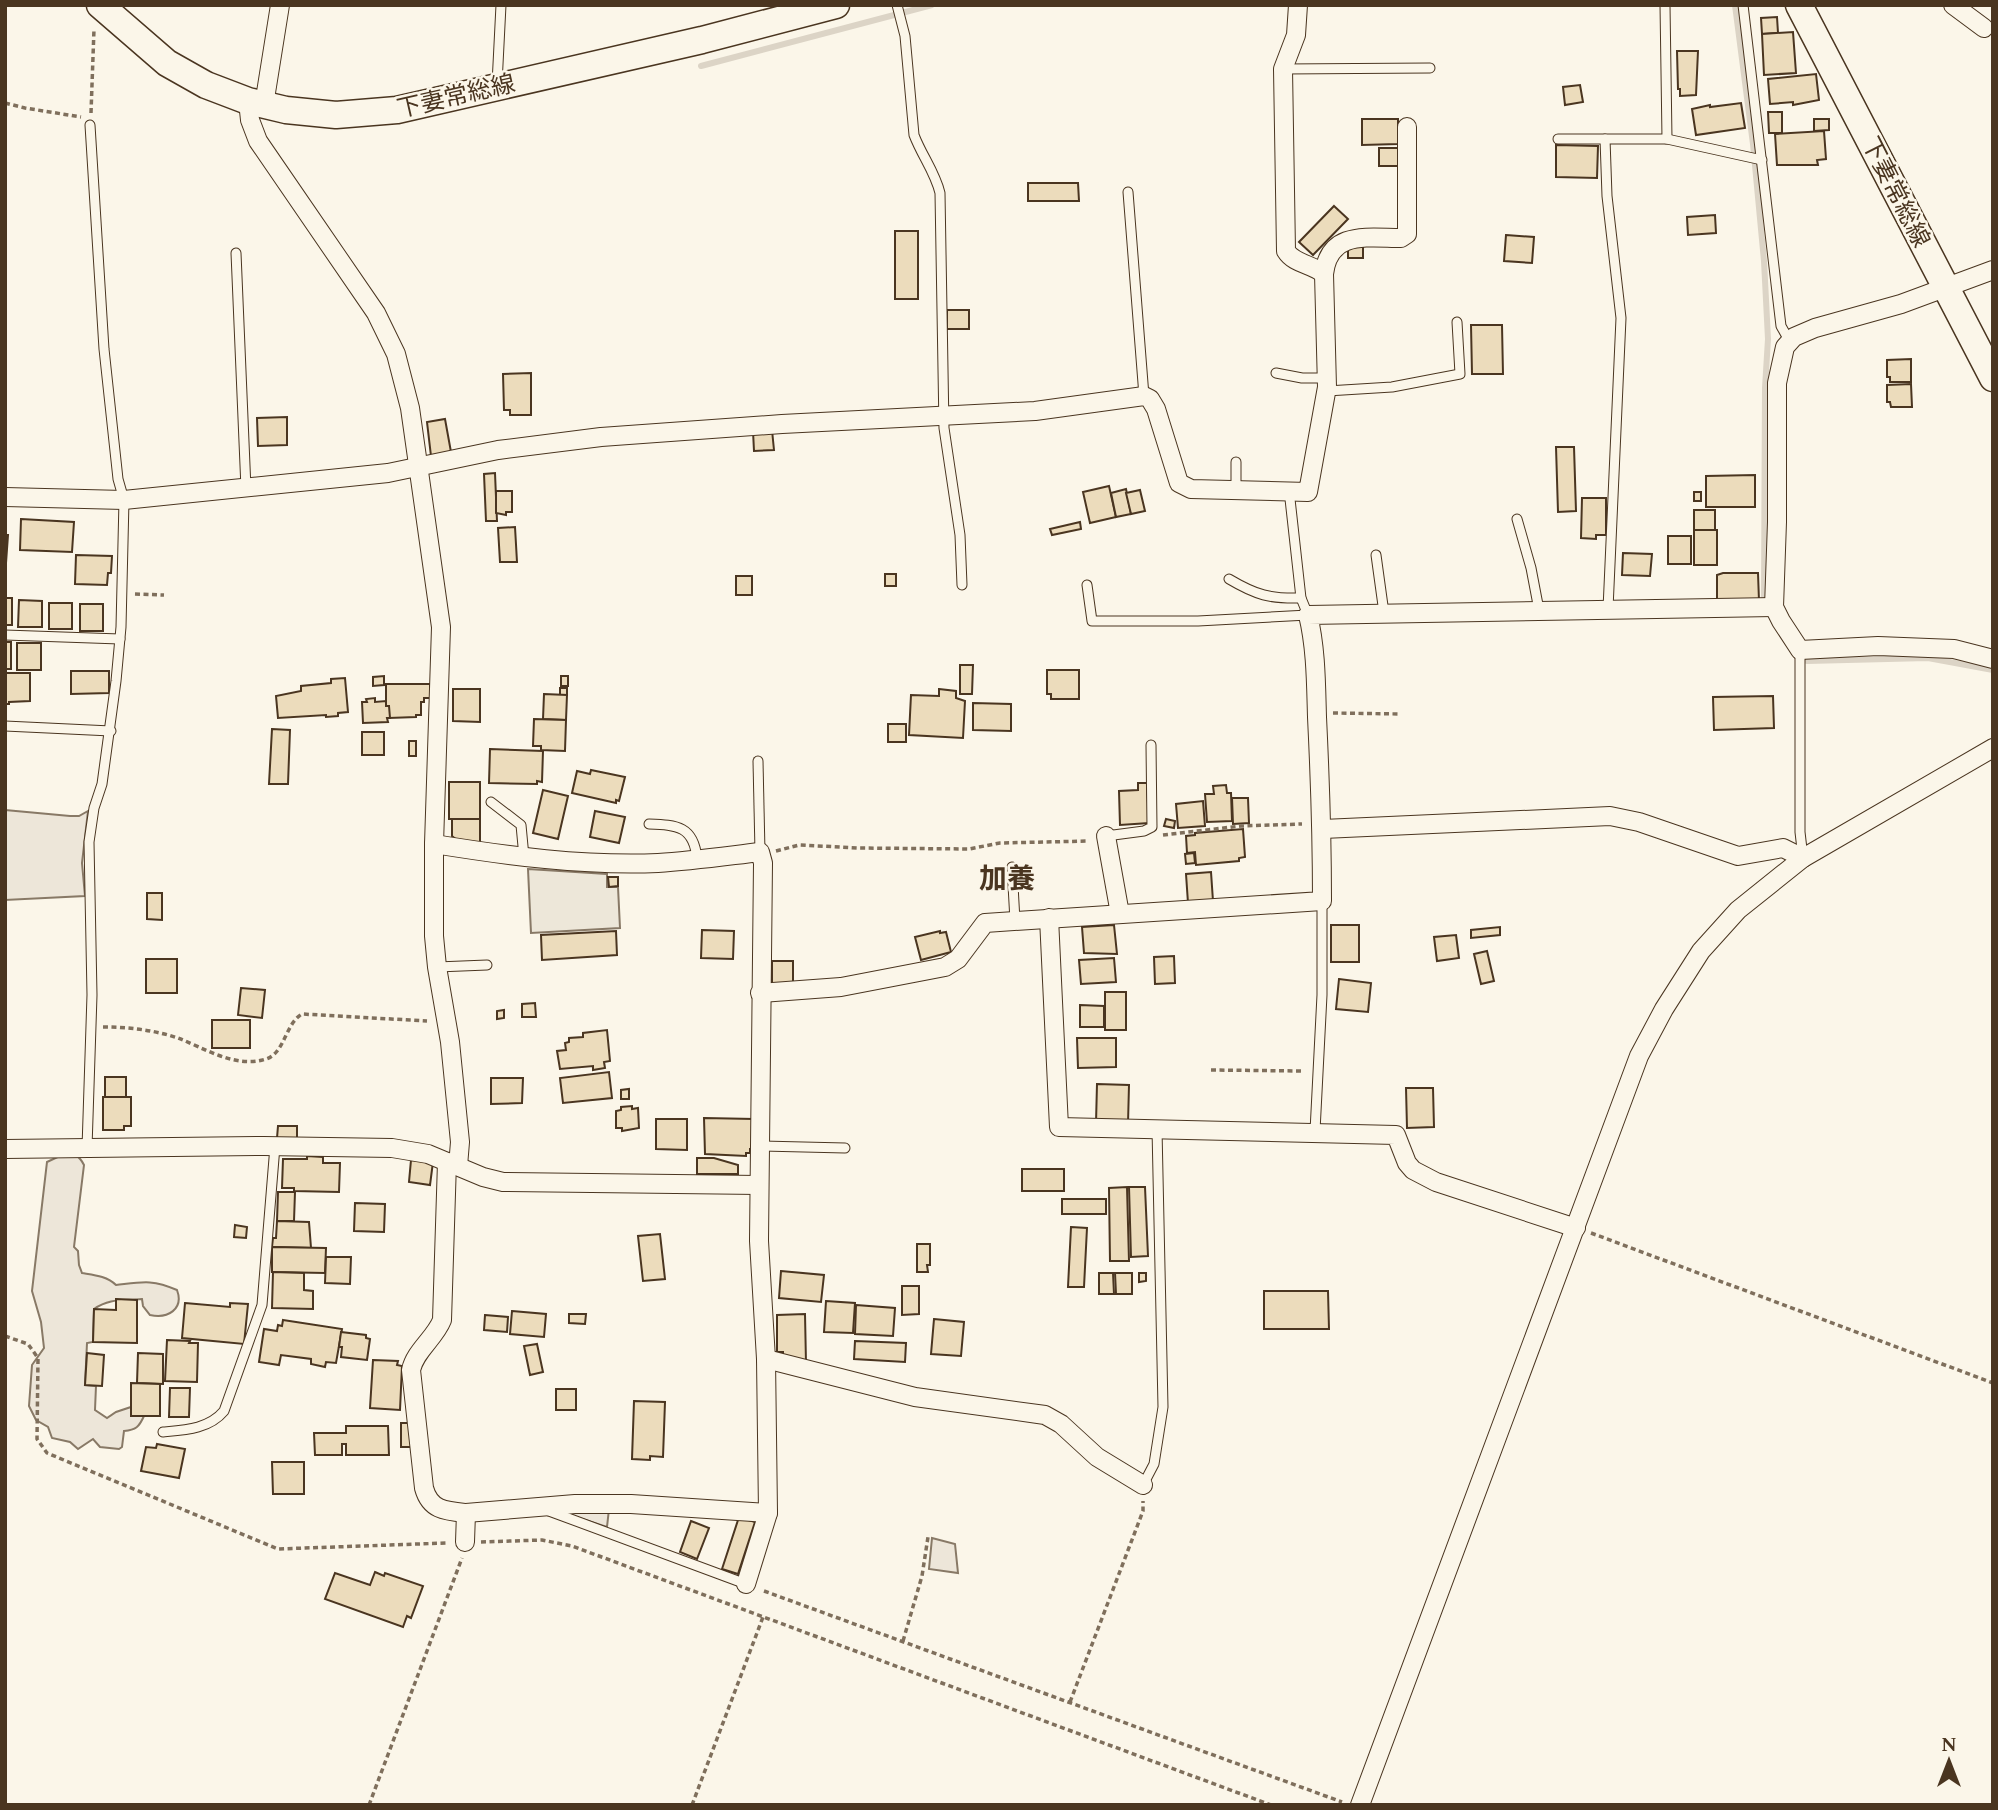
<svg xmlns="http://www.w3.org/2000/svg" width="1998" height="1810" viewBox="0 0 1998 1810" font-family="Spectral,'Noto Sans JP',serif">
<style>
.green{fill:#ede6d9;stroke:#887966;stroke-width:2}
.parking{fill:#ede7d9;stroke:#887966;stroke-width:2}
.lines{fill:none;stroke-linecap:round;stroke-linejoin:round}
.stream{stroke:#dcd4c6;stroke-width:6}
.building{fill:#ecdcbc;stroke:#4a3520;stroke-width:2}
.service-casing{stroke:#4a3520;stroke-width:11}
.minor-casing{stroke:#4a3520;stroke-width:20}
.secondary-casing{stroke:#4a3520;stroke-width:29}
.path{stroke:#7f6f5c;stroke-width:3.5;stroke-dasharray:5 3.5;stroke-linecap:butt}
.service{stroke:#fbf6e9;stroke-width:9}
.minor{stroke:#fbf6e9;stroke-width:18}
.secondary{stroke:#fbf6e9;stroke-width:26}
.labels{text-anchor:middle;stroke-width:5;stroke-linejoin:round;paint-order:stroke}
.street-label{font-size:24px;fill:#4a3520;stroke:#fbf6e9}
.quarter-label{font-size:28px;font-weight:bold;fill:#4a3520;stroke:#fbf6e9}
</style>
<rect width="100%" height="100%" fill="#fbf6e9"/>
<!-- green -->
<g class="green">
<path d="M5,810L70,816H79L88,811L82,863L85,896L5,900Z"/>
<path d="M64,1154C75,1154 79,1155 84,1165L74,1247L78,1251L79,1265L82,1273C94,1275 107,1276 116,1285C142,1282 152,1279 177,1290C184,1309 168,1319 150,1315L143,1306L142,1299C123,1301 110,1298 94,1309L93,1342L87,1343L85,1385L96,1386L95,1410L107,1418L116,1412L131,1407V1415L144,1416C139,1427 136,1430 124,1431L122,1447L119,1449L100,1447L93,1439L78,1449L70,1442L52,1438L48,1427L36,1420L29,1406L32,1365L44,1348L41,1322L32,1291L47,1162Z"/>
<path d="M609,1509L607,1527L561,1512Z"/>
<path d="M932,1538L955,1544L958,1573L929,1569Z"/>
</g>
<!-- parking -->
<path class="parking" d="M528,869L607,874V887H618L620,928L531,933Z"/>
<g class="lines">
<!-- stream -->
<g class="stream">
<path d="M1735,5L1753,144L1764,261L1768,339L1765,388L1764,598"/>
<path d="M701,66L932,5"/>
<path d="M1807,661L1928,658L1993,670"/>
</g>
</g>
<!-- building -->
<g class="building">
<path d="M1777,17L1778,33L1762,34L1761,18Z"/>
<path d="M1793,32L1796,73L1764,75L1762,34Z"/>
<path d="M1677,51H1698L1696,95L1680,96V89H1678Z"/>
<path d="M1816,74L1819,100L1793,105V102L1770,104L1768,79Z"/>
<path d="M1580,85L1583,102L1565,105L1563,87Z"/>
<path d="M1741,103L1745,128L1696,135L1692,109L1710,105V107Z"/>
<path d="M1768,112H1782V133H1769Z"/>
<path d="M1362,119H1398V144L1362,145Z"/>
<path d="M1814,119H1829V130L1814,131Z"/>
<path d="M1824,131L1826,159L1817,160L1818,165H1777L1775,134Z"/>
<path d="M1556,145L1598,146L1597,178L1556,177Z"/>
<rect x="1379" y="148" width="20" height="18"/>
<path d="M1028,183H1078L1079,201H1028Z"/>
<path d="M1334,206L1348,219L1313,255L1299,242Z"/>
<path d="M1715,215L1716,233L1688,235L1687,217Z"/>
<rect x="895" y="231" width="23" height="68"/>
<path d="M1506,235L1534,237L1532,263L1504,261Z"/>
<rect x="1348" y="247" width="15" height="11"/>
<rect x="947" y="310" width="22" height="19"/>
<path d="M1471,325H1502L1503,374H1472Z"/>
<path d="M1911,359V382H1890V377H1887V360Z"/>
<path d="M531,373V415H510V410H504L503,374Z"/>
<path d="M1911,384L1912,407H1891L1890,402H1887V385Z"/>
<path d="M287,417V445L258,446L257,418Z"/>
<path d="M445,419L451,452L431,456L427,422Z"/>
<path d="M772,430L774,450L754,451L753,431Z"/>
<path d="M1556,447H1574L1576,511L1558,512Z"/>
<path d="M495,473L497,521H486L484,474Z"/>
<path d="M1755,475V507H1706V476Z"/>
<path d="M1109,486L1116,517L1090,523L1083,492Z"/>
<path d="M1126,489L1131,514L1116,517L1111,493Z"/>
<path d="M1140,490L1145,511L1131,514L1126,493Z"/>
<path d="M496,491H512V512H506V515L496,513Z"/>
<rect x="1694" y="492" width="7" height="9"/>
<path d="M1582,498H1606V535H1596V539L1581,538Z"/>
<rect x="1694" y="510" width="21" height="20"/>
<path d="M21,519L74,522L72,552L20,550Z"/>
<path d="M1080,522L1081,529L1052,535L1050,529Z"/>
<path d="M515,527L517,562H500L498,528Z"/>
<rect x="1694" y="530" width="23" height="35"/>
<path d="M5,535H8L5,577Z"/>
<rect x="1668" y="536" width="23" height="28"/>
<path d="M1623,553L1652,554L1650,576L1622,575Z"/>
<path d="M76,555L112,556L111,573H108L107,585L75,584Z"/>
<path d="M1723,573H1758L1759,601H1717V575Z"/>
<rect x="885" y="574" width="11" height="12"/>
<rect x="736" y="576" width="16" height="19"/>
<rect x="5" y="598" width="7" height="27"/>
<path d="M19,600L42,601V627H18Z"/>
<rect x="49" y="603" width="23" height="26"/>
<rect x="80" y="604" width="23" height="27"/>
<rect x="5" y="642" width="6" height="27"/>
<rect x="17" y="643" width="24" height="27"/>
<path d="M960,665H973L972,694H960Z"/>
<path d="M1047,670H1079V699H1051V694H1047Z"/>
<path d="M71,671H109V693L71,694Z"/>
<path d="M5,673H30V701L9,702V704H5Z"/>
<path d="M384,676V685L373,686V677Z"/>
<rect x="561" y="676" width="7" height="10"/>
<path d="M345,678L348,712L338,713V716L326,717V715L278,718L276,696L301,691V686L331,683V679Z"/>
<path d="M386,684H430V698H424V702H421V715H416V717L389,718V706H386Z"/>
<rect x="560" y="688" width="7" height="7"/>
<path d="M453,689H480V722L453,721Z"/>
<path d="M939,689L956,691V698L965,701L963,738L909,735L911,695L939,696Z"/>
<path d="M544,694L567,695L566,720L543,719Z"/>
<path d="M1773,696L1774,728L1714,730L1713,697Z"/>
<path d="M375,698V702L386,701V706H389L390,718H387L388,722L363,723L362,702H367L366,699Z"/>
<path d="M973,703L1011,704V731L973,730Z"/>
<path d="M534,719L566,720L565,751L541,750V746H533Z"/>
<rect x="888" y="724" width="18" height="18"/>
<path d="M272,729L290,730L288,784H269Z"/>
<rect x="362" y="732" width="22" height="23"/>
<rect x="409" y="741" width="7" height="15"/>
<path d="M490,749L543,751L542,782L537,781V784L489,783Z"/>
<path d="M591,770L625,777L619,801L616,800V803L572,793L577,771L590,774Z"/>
<rect x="449" y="782" width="31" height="37"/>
<path d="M1138,783H1147L1149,823L1120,825L1119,791L1138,790Z"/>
<path d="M1226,785L1227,793H1231L1232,821L1207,822L1205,794H1214L1213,786Z"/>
<path d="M543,790L568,796L558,839L533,833Z"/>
<path d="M1232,798H1248L1249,823L1233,824Z"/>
<path d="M1203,801L1205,826L1178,828L1176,804Z"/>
<path d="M595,811L625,817L619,843L590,837Z"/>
<path d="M452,819H480V843H460L452,836Z"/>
<path d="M1166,819L1175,821L1174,828L1164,826Z"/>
<path d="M1243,829L1245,857L1239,858V861L1196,865L1195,852L1187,853L1186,836L1195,835V833Z"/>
<path d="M1194,853L1195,863L1186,864L1185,854Z"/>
<path d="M1211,872L1213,901L1188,903L1186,874Z"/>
<path d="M608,877H618V886L609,887Z"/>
<path d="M147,893H162V920L147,919Z"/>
<path d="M1114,925L1117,954L1084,953L1082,927Z"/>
<rect x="1331" y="925" width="28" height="37"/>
<path d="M1500,927V935L1471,938V930Z"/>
<path d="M702,930L734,931L733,959L701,958Z"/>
<path d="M616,931L617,955L542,960L541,935Z"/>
<path d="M940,931V933L946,932L951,952L921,960L915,937Z"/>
<path d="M1456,935L1459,958L1437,961L1434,937Z"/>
<path d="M1487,951L1494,981L1481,984L1474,954Z"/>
<path d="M1174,956L1175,983L1155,984L1154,957Z"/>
<path d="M1114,958L1116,982L1081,984L1079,960Z"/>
<rect x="146" y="959" width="31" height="34"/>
<rect x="772" y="961" width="21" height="22"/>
<path d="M1339,979L1371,983L1368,1012L1336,1009Z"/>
<path d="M241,988L265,990L262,1018L238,1015Z"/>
<rect x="1105" y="992" width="21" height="38"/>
<path d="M535,1003L536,1017H522V1004Z"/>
<path d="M1080,1005L1104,1006V1027H1080Z"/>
<path d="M504,1010V1018L497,1019V1011Z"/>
<rect x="212" y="1020" width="38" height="28"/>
<path d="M607,1030L610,1061L604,1062L605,1068L593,1070V1066L560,1069L557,1051L566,1050L565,1043L569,1042V1038L583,1037V1033Z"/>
<path d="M1077,1038H1116V1067L1078,1068Z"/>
<path d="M609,1072L612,1098L563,1103L560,1078Z"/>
<rect x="105" y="1077" width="21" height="20"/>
<path d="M491,1078H523L522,1103L491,1104Z"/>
<path d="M1097,1084L1129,1085L1128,1124L1096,1123Z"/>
<path d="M1406,1088H1433L1434,1127L1407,1128Z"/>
<path d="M629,1089V1099H621V1090Z"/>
<path d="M103,1097H131V1126H124V1130H103Z"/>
<path d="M632,1106V1109L638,1108L639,1128L622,1131V1128H616V1111L621,1110V1107Z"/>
<path d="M704,1118L754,1119L753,1149H750V1153H746V1156L705,1154Z"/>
<path d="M656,1119H687V1150L656,1149Z"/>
<path d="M278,1126H297V1138H277Z"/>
<path d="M307,1156L323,1157V1163H340L339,1192L294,1191V1188H282L283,1159H307Z"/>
<path d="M697,1158H714L738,1165V1174H697Z"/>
<path d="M411,1160L433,1162L430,1185L409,1182Z"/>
<rect x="1022" y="1169" width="42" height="22"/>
<path d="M1127,1187L1129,1261H1110L1109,1188Z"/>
<path d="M1129,1187H1145L1148,1256L1131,1257Z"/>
<path d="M278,1192H295L294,1221H277Z"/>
<rect x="1062" y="1199" width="44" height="15"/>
<path d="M355,1203L385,1204L384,1232L354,1231Z"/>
<path d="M277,1221L309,1222L311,1248L272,1247L273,1238H276Z"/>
<path d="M235,1225L247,1227L246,1238L234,1237Z"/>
<path d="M1071,1227L1087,1228L1084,1287H1068Z"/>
<path d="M660,1234L665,1279L643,1281L638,1236Z"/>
<path d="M917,1244H930V1265H927L928,1272H917Z"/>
<path d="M272,1247L326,1248L325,1273L272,1272Z"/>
<path d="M326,1257H351L350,1284L325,1283Z"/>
<path d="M781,1271L824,1275L821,1302L779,1298Z"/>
<path d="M273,1272L304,1273V1290L313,1291V1309L272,1308Z"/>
<path d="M1099,1273H1113L1114,1294H1099Z"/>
<path d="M1115,1273H1132V1294H1116Z"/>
<path d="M1139,1273H1146V1281L1139,1282Z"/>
<path d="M902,1286H919V1314L902,1315Z"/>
<path d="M1264,1291H1328L1329,1329H1264Z"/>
<path d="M116,1299L137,1300V1343L93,1342L94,1309L116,1310Z"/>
<path d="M826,1301L855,1303L853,1333L824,1332Z"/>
<path d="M185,1303L230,1307V1303L248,1304L244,1344L182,1338Z"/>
<path d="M856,1305L895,1308L893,1336L855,1334Z"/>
<path d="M512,1311L546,1314L544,1337L510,1334Z"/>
<path d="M569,1314H586L585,1324L569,1323Z"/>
<path d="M805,1314L806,1363L783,1357V1352H777V1315Z"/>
<path d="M485,1315L508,1317L507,1332L484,1330Z"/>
<path d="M934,1319L964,1322L961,1356L931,1354Z"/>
<path d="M283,1320L342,1329L336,1363L326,1362L325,1367L311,1364V1359L281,1355L279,1365L259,1362L264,1329L277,1331L278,1325L282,1326Z"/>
<path d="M341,1332L366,1335V1338L370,1339L367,1360L341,1357L342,1347H339Z"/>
<path d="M167,1340L190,1341L189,1343H198L197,1382L165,1381Z"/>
<path d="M855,1341L906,1343L905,1362L854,1359Z"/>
<path d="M537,1344L543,1372L530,1375L524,1346Z"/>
<path d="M87,1353L104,1355L102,1386L85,1385Z"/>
<path d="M138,1353L163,1354V1384L137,1383Z"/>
<path d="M373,1360L398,1361L397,1365L402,1366L400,1410L370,1408Z"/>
<path d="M131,1383L160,1384V1416H131Z"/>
<path d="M170,1388H190L189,1417H169Z"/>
<rect x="556" y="1389" width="20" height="21"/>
<path d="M634,1401L665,1402L663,1457L650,1456V1460L632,1459Z"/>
<path d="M401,1423H413L414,1447H401Z"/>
<path d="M346,1426H388L389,1455H346V1444H342V1455H315L314,1433H346Z"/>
<path d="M157,1444L185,1449L179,1478L141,1471L146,1447L156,1448Z"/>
<path d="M272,1462H304V1494H273Z"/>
<path d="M739,1517L755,1522L738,1574L722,1569Z"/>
<path d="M691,1521L709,1528L697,1559L680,1552Z"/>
<path d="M375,1572L384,1576L385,1573L423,1586L411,1618L407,1616L403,1627L325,1599L335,1573L370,1585Z"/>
</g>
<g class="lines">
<defs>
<g id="service">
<path d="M897,5L905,36L914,135C922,156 935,172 940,193L944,428L960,535L962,585"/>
<path d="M1665,5L1667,139"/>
<path d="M1743,5L1781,326L1790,342"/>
<path d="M1283,69L1430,68"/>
<path d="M497,84L501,5"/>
<path d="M1558,139H1605"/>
<path d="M1128,192L1144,396"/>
<path d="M236,253L246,489"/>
<path d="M1276,373L1302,378H1327"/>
<path d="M1327,391L1392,387L1460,374L1457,322"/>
<path d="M1236,462V490"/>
<path d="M1517,519L1531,568L1539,610"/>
<path d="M1376,555L1384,613"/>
<path d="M1229,579C1256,595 1270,599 1301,598"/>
<path d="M1087,585L1092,621H1198L1308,615L1301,598L1289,490"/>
<path d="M1608,609L1621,318L1607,196L1605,139H1667L1762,160"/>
<path d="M5,635L120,639"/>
<path d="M1800,650V832L1803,858"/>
<path d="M5,726L111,731"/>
<path d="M758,761L760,852"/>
<path d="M491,802L521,825L524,857"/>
<path d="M649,824C677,825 694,826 697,859"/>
<path d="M1106,836L1144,831L1152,827L1151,745"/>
<path d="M1012,867L1015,921"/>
<path d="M437,967L487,965"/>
<path d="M1315,1131L1322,995V901"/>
<path d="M760,1146L845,1148"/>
<path d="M87,1148L92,995L89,842L94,808L102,784L116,681L121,627L124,500L118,479L104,349L90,125"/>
<path d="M163,1432C185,1430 209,1429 224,1411L262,1305L275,1146"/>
<path d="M1143,1485L1154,1464L1163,1407L1157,1129"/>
<path d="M549,1511L746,1584"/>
</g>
<g id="minor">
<path d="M1298,5L1296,35L1283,69L1286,251C1294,264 1312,264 1324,274"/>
<path d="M1953,5L1984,28"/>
<path d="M248,101L250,120L258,141L376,313L396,354L410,408L441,627L434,844V936L437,967L450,1042L460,1142L458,1166"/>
<path d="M264,105L280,5"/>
<path d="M1993,270L1901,304L1815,328L1794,337L1785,347L1777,383V522L1774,607L1781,621L1800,650L1878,646L1954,649L1993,659"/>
<path d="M5,497L124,500L388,473L498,450L601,437L782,424L1035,411L1144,396L1150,399L1156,409L1179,483L1191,489L1308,492L1327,387L1324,274C1329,230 1368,238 1401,238L1407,234V127"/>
<path d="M1323,829L1610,816L1639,822L1738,856L1783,848L1803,858"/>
<path d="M1106,836L1120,914"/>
<path d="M434,844C508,856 583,866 658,863C692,861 726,856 760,852L763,863L759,1241L766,1359L768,1513L746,1584"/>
<path d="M1049,918L1059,1127L1396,1135L1407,1163L1413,1170L1436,1182L1576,1228"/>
<path d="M760,993L841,987L945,967L958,959L985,923L1322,901C1322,839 1320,778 1317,717C1316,683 1316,648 1308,615L1774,607"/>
<path d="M5,1149L264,1146L392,1148L428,1154L483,1177L503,1182L759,1185"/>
<path d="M447,1162L442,1320C435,1338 415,1351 411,1370L424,1488C430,1510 445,1511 466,1513L575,1504H631L768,1513"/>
<path d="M766,1359L915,1397L1045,1415L1061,1424L1097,1457L1143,1485"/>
<path d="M465,1542L466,1513"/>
<path d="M1360,1805L1639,1056L1664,1009L1701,951L1738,910L1803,858L1993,748"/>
</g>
<g id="secondary">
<path d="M100,5L167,63L206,85L248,101L286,110L336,115L397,110L702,40L836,5"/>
<path d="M1799,5L1993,378"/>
</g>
</defs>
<!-- service casing -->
<use href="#service" class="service-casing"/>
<!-- minor casing -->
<use href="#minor" class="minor-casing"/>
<!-- secondary casing -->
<use href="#secondary" class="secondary-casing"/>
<!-- path -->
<g class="path">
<path d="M5,103L25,108L81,117"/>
<path d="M91,113L94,29"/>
<path d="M135,594L164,595"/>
<path d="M1333,713L1401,714"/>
<path d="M1163,835L1241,826L1302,824"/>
<path d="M776,851L799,845L859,848L969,849L1000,843L1089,841"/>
<path d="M103,1027C128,1027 154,1030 178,1038C204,1048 236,1069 266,1059C285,1053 285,1024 302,1014L427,1021"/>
<path d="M1211,1070L1303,1071"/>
<path d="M1591,1233L1993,1383"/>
<path d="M5,1336L28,1344L38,1358L37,1439L47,1453L278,1549L446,1543"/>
<path d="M481,1542L542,1540L572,1546L1271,1805"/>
<path d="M764,1591L1342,1802"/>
<path d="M903,1641L922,1576L928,1537"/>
<path d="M1070,1702L1143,1511V1501"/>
<path d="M369,1805L462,1558"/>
<path d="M692,1805L763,1617"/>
</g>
<!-- service -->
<use href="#service" class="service"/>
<!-- minor -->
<use href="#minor" class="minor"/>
<!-- secondary -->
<use href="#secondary" class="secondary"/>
</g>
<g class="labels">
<!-- street labels -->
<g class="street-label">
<text transform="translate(456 96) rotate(-13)" y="8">下妻常総線</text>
<text transform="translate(1896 192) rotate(63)" y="8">下妻常総線</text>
</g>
<!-- quarter labels -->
<g class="quarter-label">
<text x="1007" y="888">加養</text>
</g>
</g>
<!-- border -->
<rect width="1998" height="1810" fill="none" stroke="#4a3520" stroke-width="14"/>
<!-- north arrow -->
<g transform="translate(1949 1761)" stroke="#fbf6e9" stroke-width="5" paint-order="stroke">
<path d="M0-5L12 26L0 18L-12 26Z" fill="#4a3520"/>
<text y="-10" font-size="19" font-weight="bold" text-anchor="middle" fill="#4a3520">N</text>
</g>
</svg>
